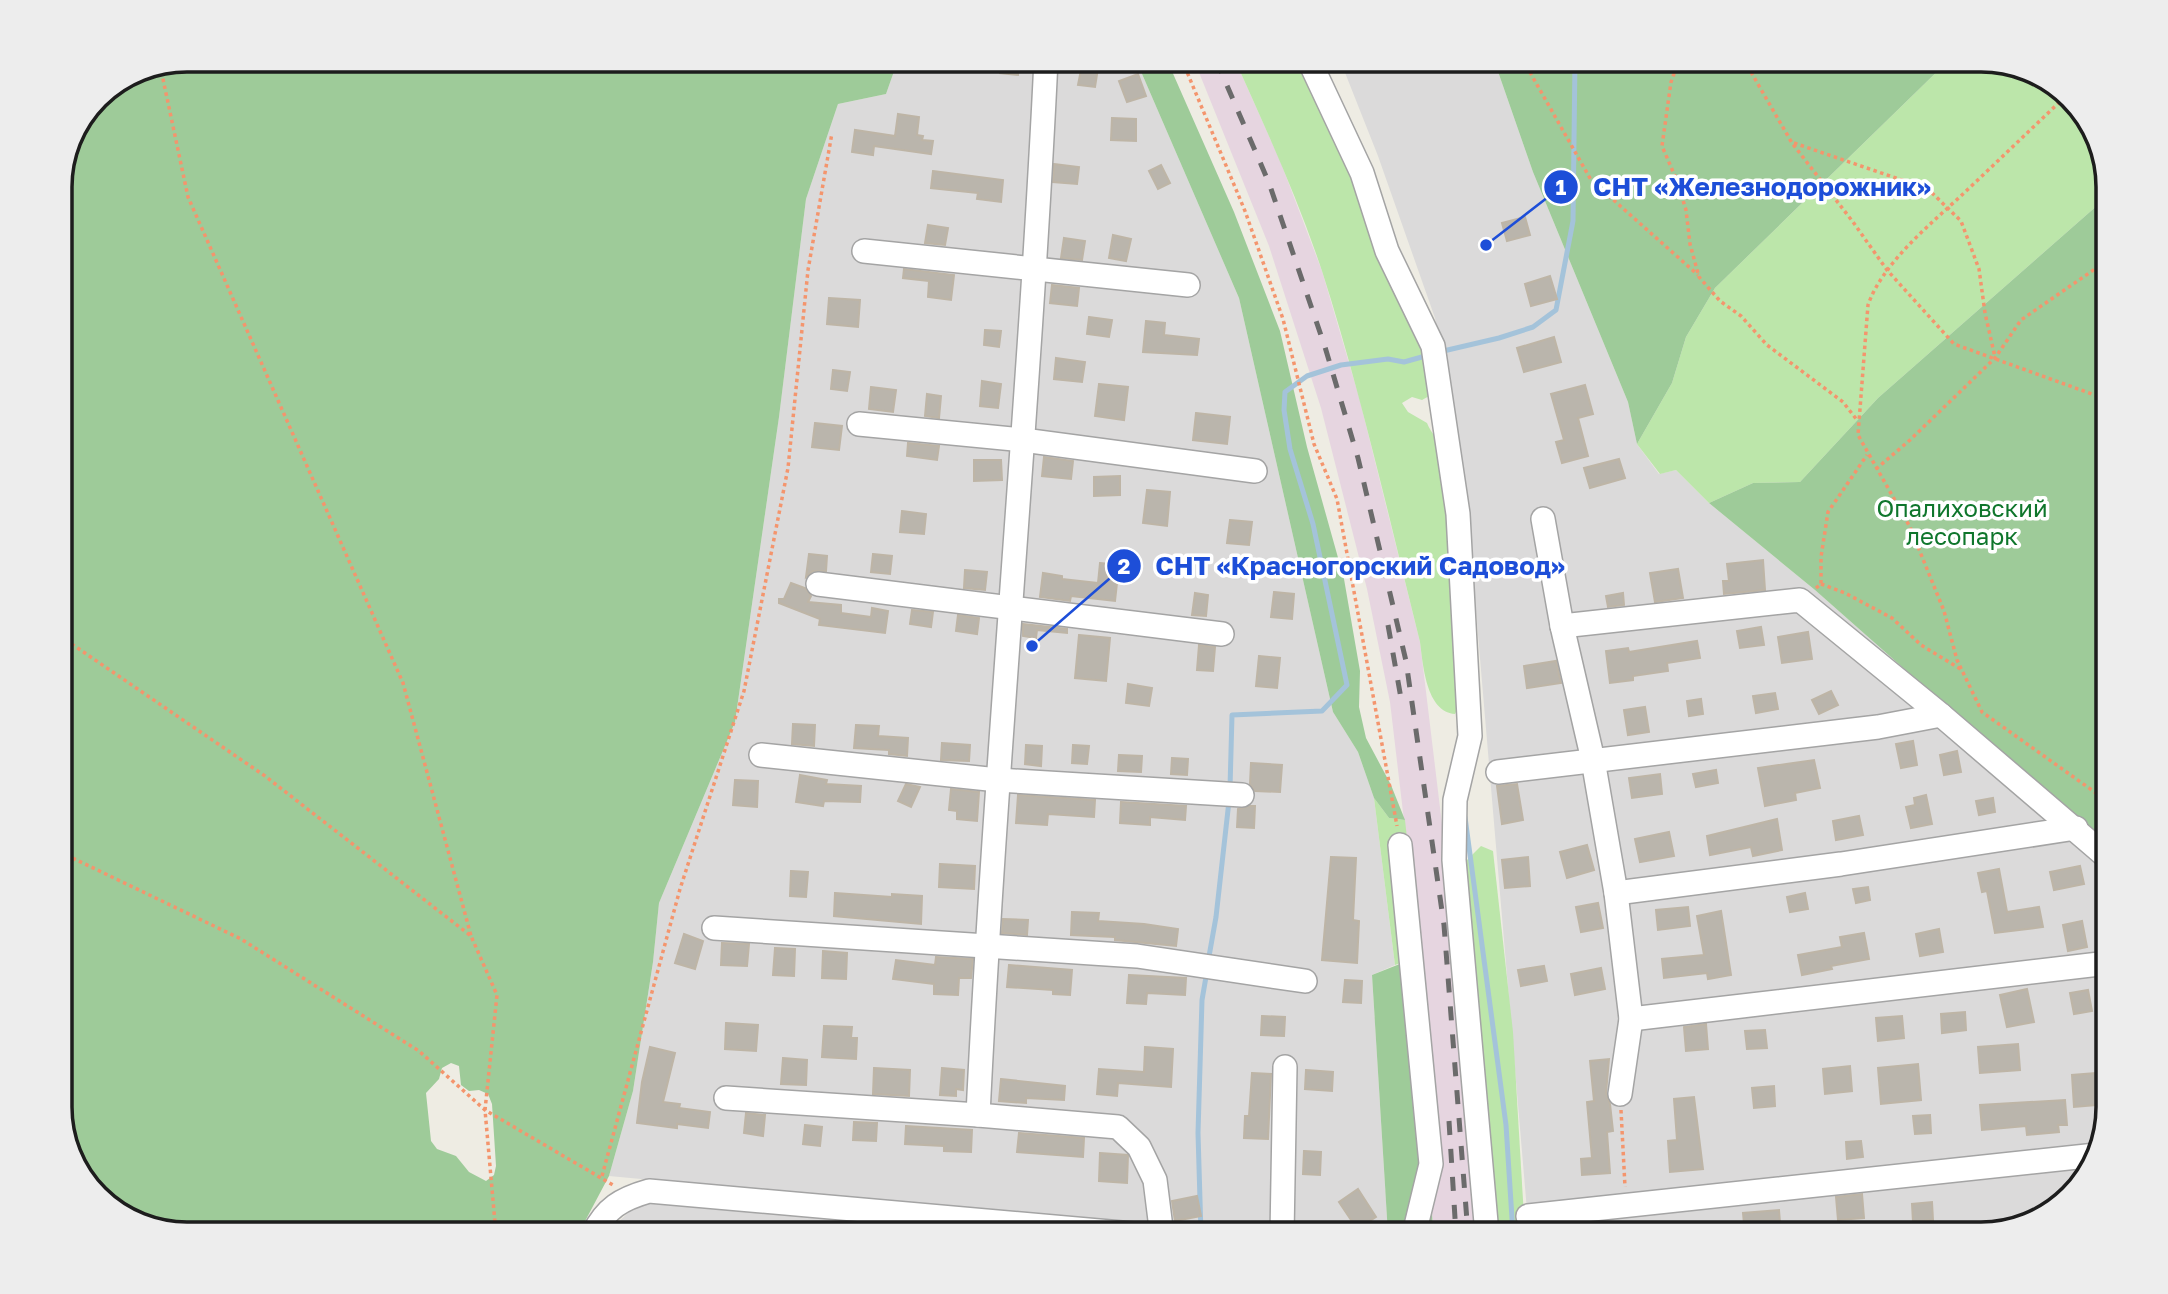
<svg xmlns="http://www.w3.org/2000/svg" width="2168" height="1294" viewBox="0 0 2168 1294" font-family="'Golos Text',sans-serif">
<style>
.residential{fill:#dbdada}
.industrial{fill:#e6d5e0}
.grass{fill:#bce6aa}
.forest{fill:#9ecb99;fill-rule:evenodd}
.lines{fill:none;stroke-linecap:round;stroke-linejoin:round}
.stream{stroke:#a4c3da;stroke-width:5}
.building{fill:#bab5ac;stroke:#beb5a6;stroke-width:2}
.minor-casing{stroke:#a4a4a4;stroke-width:26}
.path{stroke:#f4956d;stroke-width:3.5;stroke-dasharray:3.5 3.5;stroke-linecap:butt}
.minor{stroke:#fff;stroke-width:23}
.rail{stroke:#6b6b6b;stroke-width:5;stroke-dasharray:14 14;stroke-linecap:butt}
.labels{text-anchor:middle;stroke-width:7;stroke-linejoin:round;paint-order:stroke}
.park-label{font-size:24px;fill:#0f762c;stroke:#fff}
.rim{fill:none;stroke:#1d1d1d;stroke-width:3.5}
.leader{fill:none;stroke:#1d4ed8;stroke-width:2.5}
.callout-dot{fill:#1d4ed8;stroke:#fff;stroke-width:2.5}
.mark-label{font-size:21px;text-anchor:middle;font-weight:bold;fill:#fff}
.callout-label{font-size:26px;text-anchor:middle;font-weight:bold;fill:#1d4ed8;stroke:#fff;stroke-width:7;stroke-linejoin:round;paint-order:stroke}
</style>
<rect width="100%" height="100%" fill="#eeece3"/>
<!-- residential -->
<g class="residential">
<path d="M898,60H1136L1239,298L1333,712L1358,752L1374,798L1395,965L1372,975L1388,1234H1205L1161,1228L609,1176L633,1091L653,962L659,903L735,722L779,417L806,199L838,104L886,94Z"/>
<path d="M1340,60H1494L1533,172L1628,402L1637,444L1659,474L1676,470L1709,503L1815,590L2108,849V1108L2091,1171L2045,1217L1982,1234H1529L1469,529L1459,447L1435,318L1378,156Z"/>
<path d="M652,1202L1049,1234H606L632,1209Z"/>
</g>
<!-- industrial -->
<path class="industrial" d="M1194,60H1235L1281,163L1322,271L1359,397L1420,642L1448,874L1479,1234H1433L1420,956L1390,702L1367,589L1321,408L1269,246Z"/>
<!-- grass -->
<g class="grass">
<path d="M1235,60H1303L1427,348L1431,395L1422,400L1412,397L1402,403L1408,412L1427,423C1431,434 1439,439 1443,450L1460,704L1455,714C1426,712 1423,664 1420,642C1389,518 1361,393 1322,271C1298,199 1266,129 1235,60Z"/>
<path d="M1949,60H1981L2045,77L2091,123L2108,179V196L1878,398L1800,482L1753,483L1709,503L1676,470L1660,474L1637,444L1672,383L1686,337L1715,288Z"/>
<path d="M1374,798L1389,818L1405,820L1420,956L1395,965Z"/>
<path d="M1481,846L1493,851L1513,1032L1525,1234H1497L1480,1052L1466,861Z"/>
</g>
<!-- forest -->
<g class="forest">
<path d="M187,60H898L886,94L838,104L806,199L779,417L735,722L659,903L653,962L633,1091L609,1176L583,1225L580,1234H187L123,1217L77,1171L60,1115V179L97,97L138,69ZM451,1063L459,1066L461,1085L469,1091L479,1090L488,1094L492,1104L496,1166L494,1175L486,1181L469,1172L456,1156L437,1149L431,1141L426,1093L439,1079L442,1068Z"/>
<path d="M1136,60H1167L1234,212L1280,331L1307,447L1344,579L1360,671L1359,707L1366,738L1391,785L1405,820L1389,818L1374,798L1358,752L1333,712L1239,298Z"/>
<path d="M1494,60H1949L1715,288L1686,337L1672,383L1637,444L1628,402L1533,172Z"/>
<path d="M2108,196V849L1815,590L1709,503L1753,483L1800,482L1878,398Z"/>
<path d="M1420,956L1433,1234H1388L1372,975Z"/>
</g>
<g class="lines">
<!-- stream -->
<g class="stream">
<path d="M1439,352L1499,338L1533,327L1556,310L1573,221L1575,60"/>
<path d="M1230,788L1232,715L1322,711L1347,685L1313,524L1290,449L1284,410L1285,392L1307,376L1341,365L1388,359L1404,362L1429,355"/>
<path d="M1465,817L1506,1125L1513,1234"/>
<path d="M1208,962L1216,917L1229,801"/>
<path d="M1201,1234L1198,1133L1202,1000L1207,971"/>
</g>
</g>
<!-- building -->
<g class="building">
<path d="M1002,60H1019L1018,75L1000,73Z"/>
<path d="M1083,60L1099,62L1095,87L1078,85Z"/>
<path d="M1138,74L1146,96L1127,102L1119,81Z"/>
<path d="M898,114L919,117L917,135L923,136L922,140L933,141L931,154L874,146L873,155L852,152L855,130L895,136Z"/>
<path d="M1112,118L1136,119V141L1111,140Z"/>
<path d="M1054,164L1079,167L1077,184L1053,182Z"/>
<path d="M1161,165L1170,183L1158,189L1149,171Z"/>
<path d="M933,171L1003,180L1001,202L977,199L978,193L931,188Z"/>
<path d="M1525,217L1530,235L1507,241L1502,223Z"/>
<path d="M928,225L948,228L945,245L925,243Z"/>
<path d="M1113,235L1131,239L1126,261L1109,258Z"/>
<path d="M1064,238L1085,241L1082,260L1061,258Z"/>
<path d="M904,269L954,275L951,300L928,297L929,281L903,278Z"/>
<path d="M1550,276L1557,299L1531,306L1525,284Z"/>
<path d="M1052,285L1079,288L1077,306L1050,303Z"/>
<path d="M829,298L860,300L858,327L827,324Z"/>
<path d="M1089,317L1112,320L1109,337L1087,334Z"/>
<path d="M1146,321L1165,323L1164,335L1199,339L1197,355L1143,352Z"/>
<path d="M985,330L1001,331L999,347L984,345Z"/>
<path d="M1554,337L1561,362L1524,372L1517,348Z"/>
<path d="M1056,358L1085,362L1082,382L1054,379Z"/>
<path d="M833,370L850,372L847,391L831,389Z"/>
<path d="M982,381L1001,384L998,408L980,406Z"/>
<path d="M1099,384L1128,387L1124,420L1095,416Z"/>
<path d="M1585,385L1593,414L1578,418L1588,456L1562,463L1556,442L1564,440L1551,394Z"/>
<path d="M871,387L896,390L893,412L869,409Z"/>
<path d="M927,394L941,396L939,418L925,416Z"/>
<path d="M1196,413L1230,417L1227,444L1193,440Z"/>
<path d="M815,423L842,426L839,450L812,447Z"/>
<path d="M908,443L939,446L937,460L907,456Z"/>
<path d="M1044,457L1073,461L1071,479L1042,476Z"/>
<path d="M1619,459L1625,478L1590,488L1584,468Z"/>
<path d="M974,460H1001L1002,480L974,481Z"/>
<path d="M1120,476V495L1094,496V477Z"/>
<path d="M1147,490L1170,492L1167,526L1143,523Z"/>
<path d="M902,511L926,514L924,534L900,532Z"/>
<path d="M1230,520L1252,522L1249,545L1227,543Z"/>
<path d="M809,554L827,556L826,571H813L806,577Z"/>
<path d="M873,554L892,556L890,574L871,572Z"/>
<path d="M1763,560L1765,590L1724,594L1723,581H1729L1727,564Z"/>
<path d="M1100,563L1119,565L1115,601L1071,596L1070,601L1040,597L1043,573L1062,576V579L1098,583Z"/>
<path d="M1678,569L1683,598L1655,602L1650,573Z"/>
<path d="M965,570L987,572L985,590L964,588Z"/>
<path d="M791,583L805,588L811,596L808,602L841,605V613L871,617L872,608L888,611L885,633L819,625L820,619L779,603V599H784Z"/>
<path d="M1274,592L1294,594L1292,619L1271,617Z"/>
<path d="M1195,593L1208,595L1206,616L1192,615Z"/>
<path d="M1623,593L1624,605L1608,607L1606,596Z"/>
<path d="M912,610L933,612L931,627L910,624Z"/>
<path d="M958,615L979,618L977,634L956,631Z"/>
<path d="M1023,624L1067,629V633L1037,630L1036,638L1023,636Z"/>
<path d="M1761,627L1764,645L1740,648L1737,631Z"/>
<path d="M1808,632L1812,659L1782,663L1778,637Z"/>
<path d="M1079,635L1110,638L1106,681L1075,678Z"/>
<path d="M1697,641L1700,658L1667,663L1668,671L1633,676V680L1610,683L1606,651L1628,648L1629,652Z"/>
<path d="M1199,645L1215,647L1213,671L1197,670Z"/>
<path d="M1259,656L1280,658L1277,688L1256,686Z"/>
<path d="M1556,661L1561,683L1527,688L1524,666Z"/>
<path d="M1128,684L1152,688L1149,706L1126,703Z"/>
<path d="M1831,691L1838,705L1819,714L1812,700Z"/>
<path d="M1775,693L1778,709L1756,713L1753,696Z"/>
<path d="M1701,699L1703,714L1689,716L1687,701Z"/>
<path d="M1645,707L1649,732L1628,735L1624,710Z"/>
<path d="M793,724L815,725L814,746L792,744Z"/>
<path d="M856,725L879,726L878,736L908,738L907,756L889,754V750L854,748Z"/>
<path d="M1913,741L1917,765L1901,768L1896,744Z"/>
<path d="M942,743L970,745L969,761L941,760Z"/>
<path d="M1026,745L1042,746L1041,766L1025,764Z"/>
<path d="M1073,745L1089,746L1087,764L1072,763Z"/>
<path d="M1957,751L1961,772L1944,775L1940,755Z"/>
<path d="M1119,755L1142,756L1141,772L1118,771Z"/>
<path d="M1172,758L1188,759L1187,775L1171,774Z"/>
<path d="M1814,760L1820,788L1795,793L1796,800L1765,806L1758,768Z"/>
<path d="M1251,763L1282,765L1280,792L1255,791L1250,784Z"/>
<path d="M1716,770L1718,783L1696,787L1693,774Z"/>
<path d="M1660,774L1662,794L1632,798L1629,778Z"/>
<path d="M800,775L827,780L826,784L861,786L860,802L824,801L823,806L796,802Z"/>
<path d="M735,780L758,781L757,807L733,805Z"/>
<path d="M906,784L920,787L911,807L898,801Z"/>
<path d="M1517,784L1523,820L1502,824L1497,786Z"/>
<path d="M951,789L979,792L977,821L957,819V811L949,810Z"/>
<path d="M1018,795L1095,800L1094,817L1048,814L1047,825L1016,823Z"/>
<path d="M1926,795L1932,824L1911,828L1906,807L1915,805L1914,798Z"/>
<path d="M1993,798L1995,812L1979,815L1976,801Z"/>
<path d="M1121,802L1186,806L1185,820L1150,817V825L1120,823Z"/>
<path d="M1250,806H1255L1254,828L1237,827L1238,809Z"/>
<path d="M1859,816L1863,835L1836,840L1833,821Z"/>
<path d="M1777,819L1782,850L1753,856L1751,847L1710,855L1707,836Z"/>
<path d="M1669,832L1674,856L1640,862L1635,839Z"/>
<path d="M1587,845L1594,870L1567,878L1560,852Z"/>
<path d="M1331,857L1356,858L1353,920L1359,921L1357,963L1322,960Z"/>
<path d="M1528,857L1530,886L1505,888L1502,860Z"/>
<path d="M940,864L975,866L974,889L939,887Z"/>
<path d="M2080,866L2084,884L2054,890L2050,872Z"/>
<path d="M1999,869L2007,912L2039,907L2043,927L1995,933L1987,891L1982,892L1978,873Z"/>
<path d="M791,871L808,872L806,897L790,896Z"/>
<path d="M1868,887L1870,900L1856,903L1853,889Z"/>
<path d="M835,893L892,897V894L922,896L921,924L834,916Z"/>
<path d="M1805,893L1808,909L1790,912L1787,897Z"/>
<path d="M1598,903L1603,928L1581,932L1576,907Z"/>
<path d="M1688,907L1690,926L1658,930L1656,910Z"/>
<path d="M1721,911L1731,975L1708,979L1707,973L1664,978L1662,959L1704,955L1697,916Z"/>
<path d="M1072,912L1099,913L1098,921L1144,924L1178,929L1176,946L1115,940V937L1071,935Z"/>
<path d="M1003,919L1028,920L1027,935L1002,933Z"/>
<path d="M2082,921L2087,947L2068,951L2063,925Z"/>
<path d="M1939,929L1943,952L1920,956L1916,934Z"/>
<path d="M1864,933L1869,959L1831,966L1832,969L1802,975L1798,955L1842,947L1840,937Z"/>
<path d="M684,934L703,941L695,969L675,963Z"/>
<path d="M722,943L749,944L747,966L721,965Z"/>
<path d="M775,948L795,949L794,976L773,975Z"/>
<path d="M823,951L847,953L846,979L822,978Z"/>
<path d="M936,957L973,959L971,978H959L958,995L934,994V984L893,979L896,960L935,965Z"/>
<path d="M1009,965L1072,970L1070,995L1053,994V990L1007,987Z"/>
<path d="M1544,966L1547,981L1521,986L1518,970Z"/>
<path d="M1601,968L1605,989L1575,995L1571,974Z"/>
<path d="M1129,975L1186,978L1185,995L1147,993L1146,1004L1127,1003Z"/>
<path d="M1345,980L1362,981L1361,1003L1343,1002Z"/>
<path d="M2027,989L2034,1022L2007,1027L2000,995Z"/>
<path d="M2088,990L2092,1011L2074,1014L2070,993Z"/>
<path d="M1965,1012L1966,1030L1942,1033L1941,1014Z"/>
<path d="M1262,1016L1285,1017L1284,1036L1261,1035Z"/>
<path d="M1902,1016L1904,1038L1878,1041L1876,1018Z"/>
<path d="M726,1023L758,1025L756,1051L725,1049Z"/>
<path d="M1706,1024L1708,1049L1686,1051L1684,1027Z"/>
<path d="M824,1026L852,1027L851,1038H857L856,1059L822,1057Z"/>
<path d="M1765,1030L1767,1048L1747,1049L1745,1031Z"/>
<path d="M2018,1044L2020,1070L1980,1073L1978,1047Z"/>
<path d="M650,1047L675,1053L663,1102L680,1104L679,1108L710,1112L708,1128L677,1124V1128L637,1123L642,1082Z"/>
<path d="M1145,1047L1173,1049L1171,1087L1118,1083L1117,1096L1097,1094L1099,1069L1144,1072Z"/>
<path d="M783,1058L807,1060L806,1085L781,1084Z"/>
<path d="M1609,1059L1606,1093L1610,1104L1613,1131L1607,1132L1610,1173L1582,1175L1581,1159L1592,1158L1587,1102L1594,1101L1590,1061Z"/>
<path d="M1918,1064L1921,1100L1881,1104L1878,1068Z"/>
<path d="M1850,1066L1852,1091L1825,1094L1823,1069Z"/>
<path d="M874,1068L910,1070L909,1096L873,1094Z"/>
<path d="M942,1068L964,1070L963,1090L956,1089V1096L940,1095Z"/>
<path d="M1306,1070L1333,1072L1332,1091L1305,1089Z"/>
<path d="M2108,1072V1104L2074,1107L2072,1075Z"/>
<path d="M1252,1073L1271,1074L1268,1139L1244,1138L1245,1116H1249Z"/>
<path d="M1001,1079L1065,1086L1064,1100L1026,1098V1103L999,1101Z"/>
<path d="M1774,1086L1775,1106L1754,1108L1752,1088Z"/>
<path d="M1694,1097L1703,1169L1670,1172L1668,1141L1677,1140L1674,1099Z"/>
<path d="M2065,1100L2067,1125H2058L2059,1132L2027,1135L2026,1126L1982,1130L1980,1105Z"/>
<path d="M746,1113L765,1115L763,1136L744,1133Z"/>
<path d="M1930,1115L1931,1133L1915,1134L1913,1116Z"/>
<path d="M854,1122L877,1123L876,1141L853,1140Z"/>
<path d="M805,1125L822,1127L820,1146L803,1144Z"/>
<path d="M906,1126L972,1130L971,1152L944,1151V1146L905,1144Z"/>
<path d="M1019,1133L1084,1138L1083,1157L1017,1152Z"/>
<path d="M1861,1141L1863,1157L1847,1159L1846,1142Z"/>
<path d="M1304,1151L1321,1152L1320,1175L1303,1174Z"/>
<path d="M1100,1153L1128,1155L1127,1183L1099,1181Z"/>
<path d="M1358,1189L1376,1217L1357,1229L1339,1202Z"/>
<path d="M1862,1194L1864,1218L1838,1220L1836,1197Z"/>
<path d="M1197,1196L1201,1216L1175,1221L1172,1201Z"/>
<path d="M1932,1202L1933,1220L1913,1222L1912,1204Z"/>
<path d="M1779,1210L1781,1235H1745L1743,1213Z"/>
</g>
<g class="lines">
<defs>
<g id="minor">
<path d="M1046,60C1029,412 995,763 978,1115L1118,1127L1139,1147L1155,1180L1161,1228L1156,1234"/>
<path d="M1309,60L1362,173L1387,251L1433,346L1458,514L1470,736L1455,800L1454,860L1487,1234"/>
<path d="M864,251L1188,285"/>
<path d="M859,424L1023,440L1255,471"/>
<path d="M1543,519L1562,626L1593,760L1616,893L1631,1019L1620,1094"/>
<path d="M818,584L1222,634"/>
<path d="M1562,626L1800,600L1941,715L2108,858"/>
<path d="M761,755L998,780L1242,795"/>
<path d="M1498,772L1878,727L1941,715"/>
<path d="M1400,845L1431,1164L1414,1234"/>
<path d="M1616,893L1841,864L2076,828"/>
<path d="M714,928L1137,956L1305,981"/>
<path d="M1631,1019L2108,963"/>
<path d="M726,1098L978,1115"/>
<path d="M1528,1216L2096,1155"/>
<path d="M593,1234C606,1208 621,1199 649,1191L1133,1234"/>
<path d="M1282,1234L1285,1067"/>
</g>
</defs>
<!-- minor casing -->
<use href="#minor" class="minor-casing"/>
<!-- path -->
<g class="path">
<path d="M1182,60L1245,211L1283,319L1314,444L1337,499L1397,826"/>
<path d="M1523,60L1591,180L1698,275"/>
<path d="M1679,60L1671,82L1662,146L1677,181L1686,210L1690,244L1699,277L1720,301L1741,316L1767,345L1843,402L1857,420"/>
<path d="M1744,60L1792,143L1853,222L1887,270L1954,344L2103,398L2108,403"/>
<path d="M160,65L188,197L403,683L471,936"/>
<path d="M2065,97C2031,129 1998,161 1964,193C1931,224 1883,262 1868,305L1858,435L1910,527L1944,611L1957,660L1982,712L2096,793L2108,805"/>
<path d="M1794,143L1928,189L1961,221L1979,269L1985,313L1995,357"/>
<path d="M1876,469L1910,440L1995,358L2021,320L2108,260"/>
<path d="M1821,584L1845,593L1892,618L1921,645L1962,670"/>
<path d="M1816,588L1821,584V557L1828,512L1867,455"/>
<path d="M60,636L265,776L471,936L497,995L485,1110L496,1234"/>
<path d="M60,852L241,939L419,1051L485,1110L613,1185"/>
<path d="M1621,1110L1625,1187"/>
<path d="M602,1176L680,889L744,691L788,468L808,270L832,133"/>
<path d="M1628,1222L1629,1234"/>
</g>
<!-- minor -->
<use href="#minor" class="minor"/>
<!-- rail -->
<g class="rail">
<path d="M1216,60L1269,183L1325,347L1358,458L1406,661L1444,925L1468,1234"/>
<path d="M1388,625L1402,704"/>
<path d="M1449,1121L1456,1234"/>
</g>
</g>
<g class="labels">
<!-- park labels -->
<g class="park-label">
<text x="1962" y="517">Опалиховский<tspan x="1962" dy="28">лесопарк</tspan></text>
</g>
</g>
<!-- crop -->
<path d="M0 0H2168V1294H0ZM187 72H1981A115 115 0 0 1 2096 187V1107A115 115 0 0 1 1981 1222H187A115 115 0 0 1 72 1107V187A115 115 0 0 1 187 72Z" fill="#ededed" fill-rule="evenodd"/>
<path class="rim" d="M187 72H1981A115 115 0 0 1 2096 187V1107A115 115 0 0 1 1981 1222H187A115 115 0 0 1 72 1107V187A115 115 0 0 1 187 72Z"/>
<!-- callouts -->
<path class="leader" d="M1486 245L1561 187M1032 646L1124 566"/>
<g class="callout-dot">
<circle cx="1486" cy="245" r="7"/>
<circle cx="1032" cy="646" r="7"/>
<circle cx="1561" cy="187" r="18"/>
<circle cx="1124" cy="566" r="18"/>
</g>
<g class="mark-label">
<text x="1561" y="195">1</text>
<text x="1124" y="574">2</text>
</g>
<g class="callout-label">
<text x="1762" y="196">СНТ «Железнодорожник»</text>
<text x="1360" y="575">СНТ «Красногорский Садовод»</text>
</g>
</svg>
